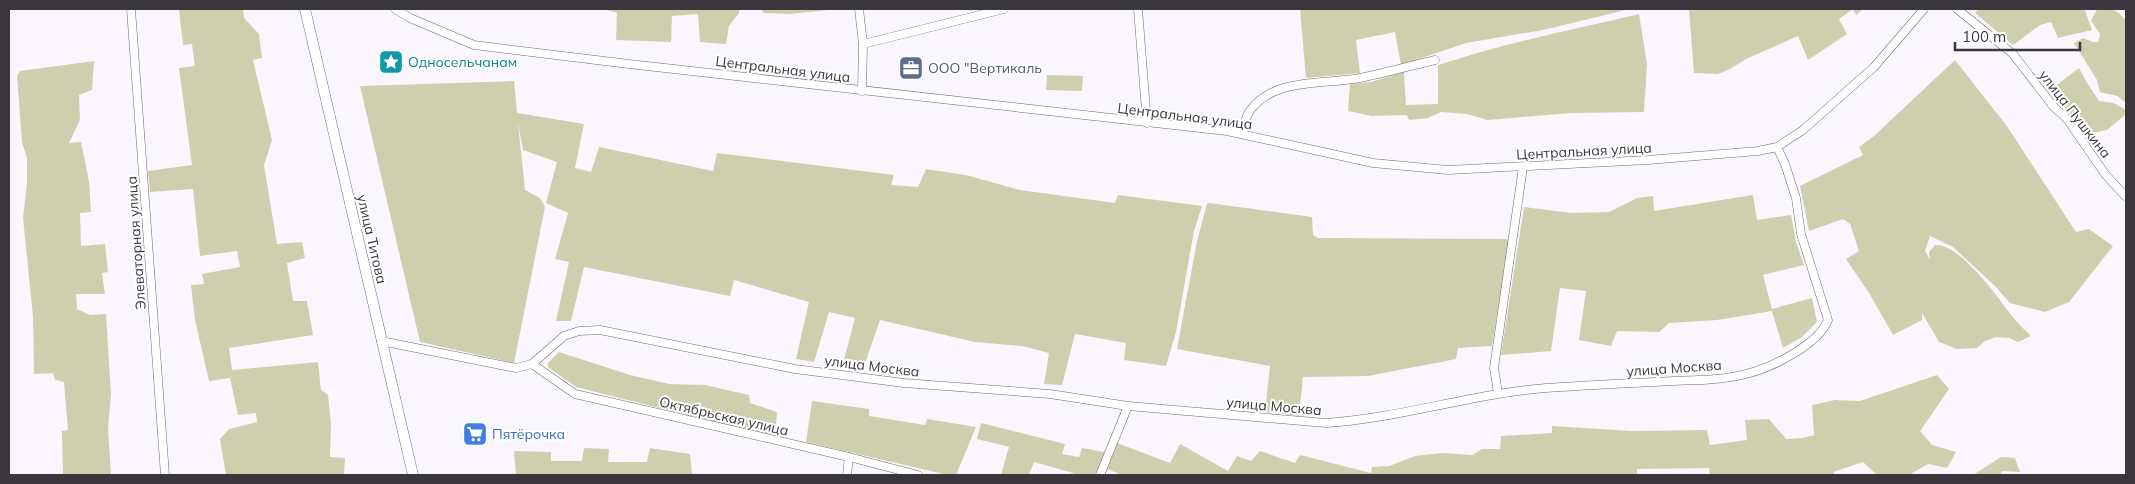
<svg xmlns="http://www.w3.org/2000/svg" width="2135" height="484" viewBox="0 0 2135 484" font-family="Mulish,sans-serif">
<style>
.green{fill:#ced0ad}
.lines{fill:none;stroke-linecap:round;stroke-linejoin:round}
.minor-casing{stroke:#6f6a76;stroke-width:9}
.secondary-casing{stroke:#6f6a76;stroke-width:11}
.minor{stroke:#fff;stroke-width:8}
.secondary{stroke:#fff;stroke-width:10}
.labels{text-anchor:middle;stroke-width:4;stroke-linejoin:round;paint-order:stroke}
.culture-label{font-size:14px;fill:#0d838f;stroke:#fff;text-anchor:start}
.service-label{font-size:14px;fill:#4e5e75;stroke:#fff;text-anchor:start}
.street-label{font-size:14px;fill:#39373c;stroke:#fff}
.shop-label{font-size:14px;fill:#366cbe;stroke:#fff;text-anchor:start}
</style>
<rect width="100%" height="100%" fill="#f9f6fe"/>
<!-- green -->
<g class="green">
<path d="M174,9H243L244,18L259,34L262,58L253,60L272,140L264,165L277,244L302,242L305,258L287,263L293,301H307L313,335L229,348L232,370L318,362L321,390L328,395L331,424L330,457L345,458L344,475H226L220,439L229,429L257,422L256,413L238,415L230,378L209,381L195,320L191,285L204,284L202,274L240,267L237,251L200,256L193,189L150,192L148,171L192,165L179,68L195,66L192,44L183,45L179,10Z"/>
<path d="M604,9H739V13L729,26L726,44L700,42L698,14L672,16L671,42L616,40L617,13Z"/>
<path d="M762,9H838L790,14L763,13Z"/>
<path d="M1300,9H1630L1543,30L1466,43L1401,65L1395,32L1356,40L1360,73L1306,78Z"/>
<path d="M1689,9H1863L1856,15L1853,9L1839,19L1847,34L1808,60L1798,36L1746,59L1730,69L1718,74L1694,73Z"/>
<path d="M1978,9H2087L2085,10L2092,30L2058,38L2051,22L2040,25L2013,45L1975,13Z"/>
<path d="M2097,9C2113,9 2116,8 2126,21V103L2117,96L2100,92L2097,80L2074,43L2083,38L2093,42H2098L2100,34L2091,21Z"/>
<path d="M1639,14L1647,64L1644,112L1571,113L1488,120L1467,114L1441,112L1428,118L1409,120L1407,115L1372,116L1348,111L1350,84L1371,82L1404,72L1406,105L1438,104V65C1504,43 1572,30 1639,14Z"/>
<path d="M1955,60L2006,125L2076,232L2089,229L2113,246L2069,302L2045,312L2010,303L1995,286L1953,247L1930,236L1925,251L1930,260L1929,252L1935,245C1961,244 1997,297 2012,316C2017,323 2024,329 2031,336L2018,342L2009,338L1996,337L1985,341L1977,348L1957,349L1939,342L1922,313V320L1893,335L1869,293L1846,259L1859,251L1850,224L1843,219L1809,231L1800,186L1863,155L1859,147L1874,136Z"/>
<path d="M94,61L92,90L79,95L80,120L69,143L81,142L89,181L91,212L80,213L81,246L105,244L108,272L102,273L105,294H76L77,309L90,315L106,314L111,394L108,429L111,475H63L62,431L68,430L64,382L55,380L53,373L34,374L33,316L23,218L27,183V158L22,142L17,75L20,71Z"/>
<path d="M2079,68L2089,86L2099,101L2114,103L2126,110V114L2107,130L2087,134L2050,90Z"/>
<path d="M1047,75L1083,76L1082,91L1046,90Z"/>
<path d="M514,81L517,113L584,124L575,168L591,172L599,147L713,171L717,153L894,175L891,185L918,187L926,169L966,175L1020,190L1115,203L1118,195L1202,206L1194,231L1176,332L1166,366L1124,360L1126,343L1075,334L1062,385L1044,384L1049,353L1022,346L975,342L880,320L863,369L842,367L855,318L829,312L814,362L796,359L809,302L734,280L730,296L584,267L571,321H556L569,262L555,259L568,213L546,203L557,162L523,150L518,123L525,190L540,198L545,207L514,363L420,342L360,86Z"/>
<path d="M1753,195L1757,220L1791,215L1796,242L1804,265L1763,275L1772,309L1812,298L1817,322L1802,337L1783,348L1772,311L1717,320L1669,323L1659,332L1617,331L1611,346L1579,340L1586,291L1560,288L1551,351L1501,355L1524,207L1571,213L1609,212L1637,198L1653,196L1654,211Z"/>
<path d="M1209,203L1312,217L1313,235L1318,238L1507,239L1509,241L1492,346L1458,348L1456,359L1368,376L1303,377L1299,416L1265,412L1270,366L1177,349L1197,241L1207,204Z"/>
<path d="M559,352L630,375L669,384L705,385L749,395L750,403L777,412L775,437L576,387L548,367V363Z"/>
<path d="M1937,375L1949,389L1920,431L1932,445L1956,452L1947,468L1928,464L1909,475H1877L1863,462L1833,472L1835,475H1710L1709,468L1637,469V475H1122L1107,469L1117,443L1170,463L1180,444L1228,471L1237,456L1251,461L1260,451L1295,463L1300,455L1371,473L1372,467L1389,466L1415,456L1442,453L1472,455L1482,449H1500L1501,436L1552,433V426L1632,431L1707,430L1710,445L1747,440L1745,420L1769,419L1786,439L1803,438L1814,435L1812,405L1835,400L1860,401Z"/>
<path d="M812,401L869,409V416L925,425L927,419L976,427L956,475H948L806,442Z"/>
<path d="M981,423L1065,444L1062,454L1079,457L1082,448L1105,452L1096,475H1072L1073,473L1034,462L1029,475H1001L1009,447L977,439Z"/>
<path d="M584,448L609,449L608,462H647L650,448L690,454L692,475H516L514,451L551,452V461H582Z"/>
<path d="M2001,457L2015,458L2020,472L2002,471L2000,475H1973Z"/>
</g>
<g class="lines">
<defs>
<g id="minor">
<path d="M131,9L165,475"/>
<path d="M395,9L410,18L474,45L629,64L1227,131L1373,163L1448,170L1648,160L1758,151L1777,147L1803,130L1874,67L1924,9"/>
<path d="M859,9L863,44L862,91"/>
<path d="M1138,9L1147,123"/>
<path d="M1957,9L2013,54L2053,106L2067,119L2105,174L2126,197"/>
<path d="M863,44L1004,9"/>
<path d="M1242,134C1244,127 1245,118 1249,112C1273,77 1322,85 1360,78C1385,73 1410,66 1435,60"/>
<path d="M381,341L516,368L532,364L564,336L579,331L600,330L795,369L904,383L1050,394L1128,406L1326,423C1400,418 1472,394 1546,388C1589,385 1631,383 1674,381C1698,380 1723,380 1746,374C1771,368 1818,345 1828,320L1801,234L1796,198L1785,164L1777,147"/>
<path d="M532,364L575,394L849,457L918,475"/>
<path d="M1498,393L1494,368L1523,167"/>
<path d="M847,475L849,457"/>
<path d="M1100,475L1128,406"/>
</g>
<path id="secondary" d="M305,9L413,475"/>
</defs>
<!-- minor casing -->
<use href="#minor" class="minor-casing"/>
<!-- secondary casing -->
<use href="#secondary" class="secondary-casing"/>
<!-- minor -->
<use href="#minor" class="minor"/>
<!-- secondary -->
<use href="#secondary" class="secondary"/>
</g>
<!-- icons -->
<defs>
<symbol id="sight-square" viewBox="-11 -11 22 22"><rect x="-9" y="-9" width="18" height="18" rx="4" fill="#0f9aa8" stroke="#fff"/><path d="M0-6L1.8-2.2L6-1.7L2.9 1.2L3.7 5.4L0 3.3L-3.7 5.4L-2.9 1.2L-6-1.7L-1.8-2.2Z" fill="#fff"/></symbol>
<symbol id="office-square" viewBox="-11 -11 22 22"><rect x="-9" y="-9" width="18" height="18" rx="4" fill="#5c6f8a" stroke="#fff"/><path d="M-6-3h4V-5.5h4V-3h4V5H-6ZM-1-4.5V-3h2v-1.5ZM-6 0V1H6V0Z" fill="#fff"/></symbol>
<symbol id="supermarket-square" viewBox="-11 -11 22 22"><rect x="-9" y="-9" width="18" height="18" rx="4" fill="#3f7fe0" stroke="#fff"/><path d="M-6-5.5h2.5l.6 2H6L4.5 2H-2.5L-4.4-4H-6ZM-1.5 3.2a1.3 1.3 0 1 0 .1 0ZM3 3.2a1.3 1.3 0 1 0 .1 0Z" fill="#fff"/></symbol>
</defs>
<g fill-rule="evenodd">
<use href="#sight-square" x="377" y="48" width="28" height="28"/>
<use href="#office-square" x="897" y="54" width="28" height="28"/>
<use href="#supermarket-square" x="461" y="420" width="28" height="28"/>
</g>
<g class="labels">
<!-- culture labels -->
<g class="culture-label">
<text x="408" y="67">Односельчанам</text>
</g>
<!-- service labels -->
<g class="service-label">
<text x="928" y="73">ООО "Вертикаль</text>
</g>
<!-- street labels -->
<g class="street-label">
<text transform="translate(783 69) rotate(7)" y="5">Центральная улица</text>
<text transform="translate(2075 114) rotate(52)" y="5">улица Пушкина</text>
<text transform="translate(1185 116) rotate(7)" y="5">Центральная улица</text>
<text transform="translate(1584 151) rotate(-3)" y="5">Центральная улица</text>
<text transform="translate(372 239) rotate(77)" y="5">улица Титова</text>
<text transform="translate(136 243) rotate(-94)" y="5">Элеваторная улица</text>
<text transform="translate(872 366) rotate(7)" y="5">улица Москва</text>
<text transform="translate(1674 368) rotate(-4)" y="5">улица Москва</text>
<text transform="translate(1274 406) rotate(5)" y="5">улица Москва</text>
<text transform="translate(724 416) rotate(13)" y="5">Октябрьская улица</text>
</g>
<!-- shop labels -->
<g class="shop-label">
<text x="492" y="439">Пятёрочка</text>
</g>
</g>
<!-- border -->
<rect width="2135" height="484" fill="none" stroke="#39373c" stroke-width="20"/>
<!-- scale -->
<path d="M1955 42v8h125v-8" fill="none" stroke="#39373c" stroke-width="2.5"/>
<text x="1962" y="42" font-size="15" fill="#39373c" stroke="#ffffff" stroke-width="4" paint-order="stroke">100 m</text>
</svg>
